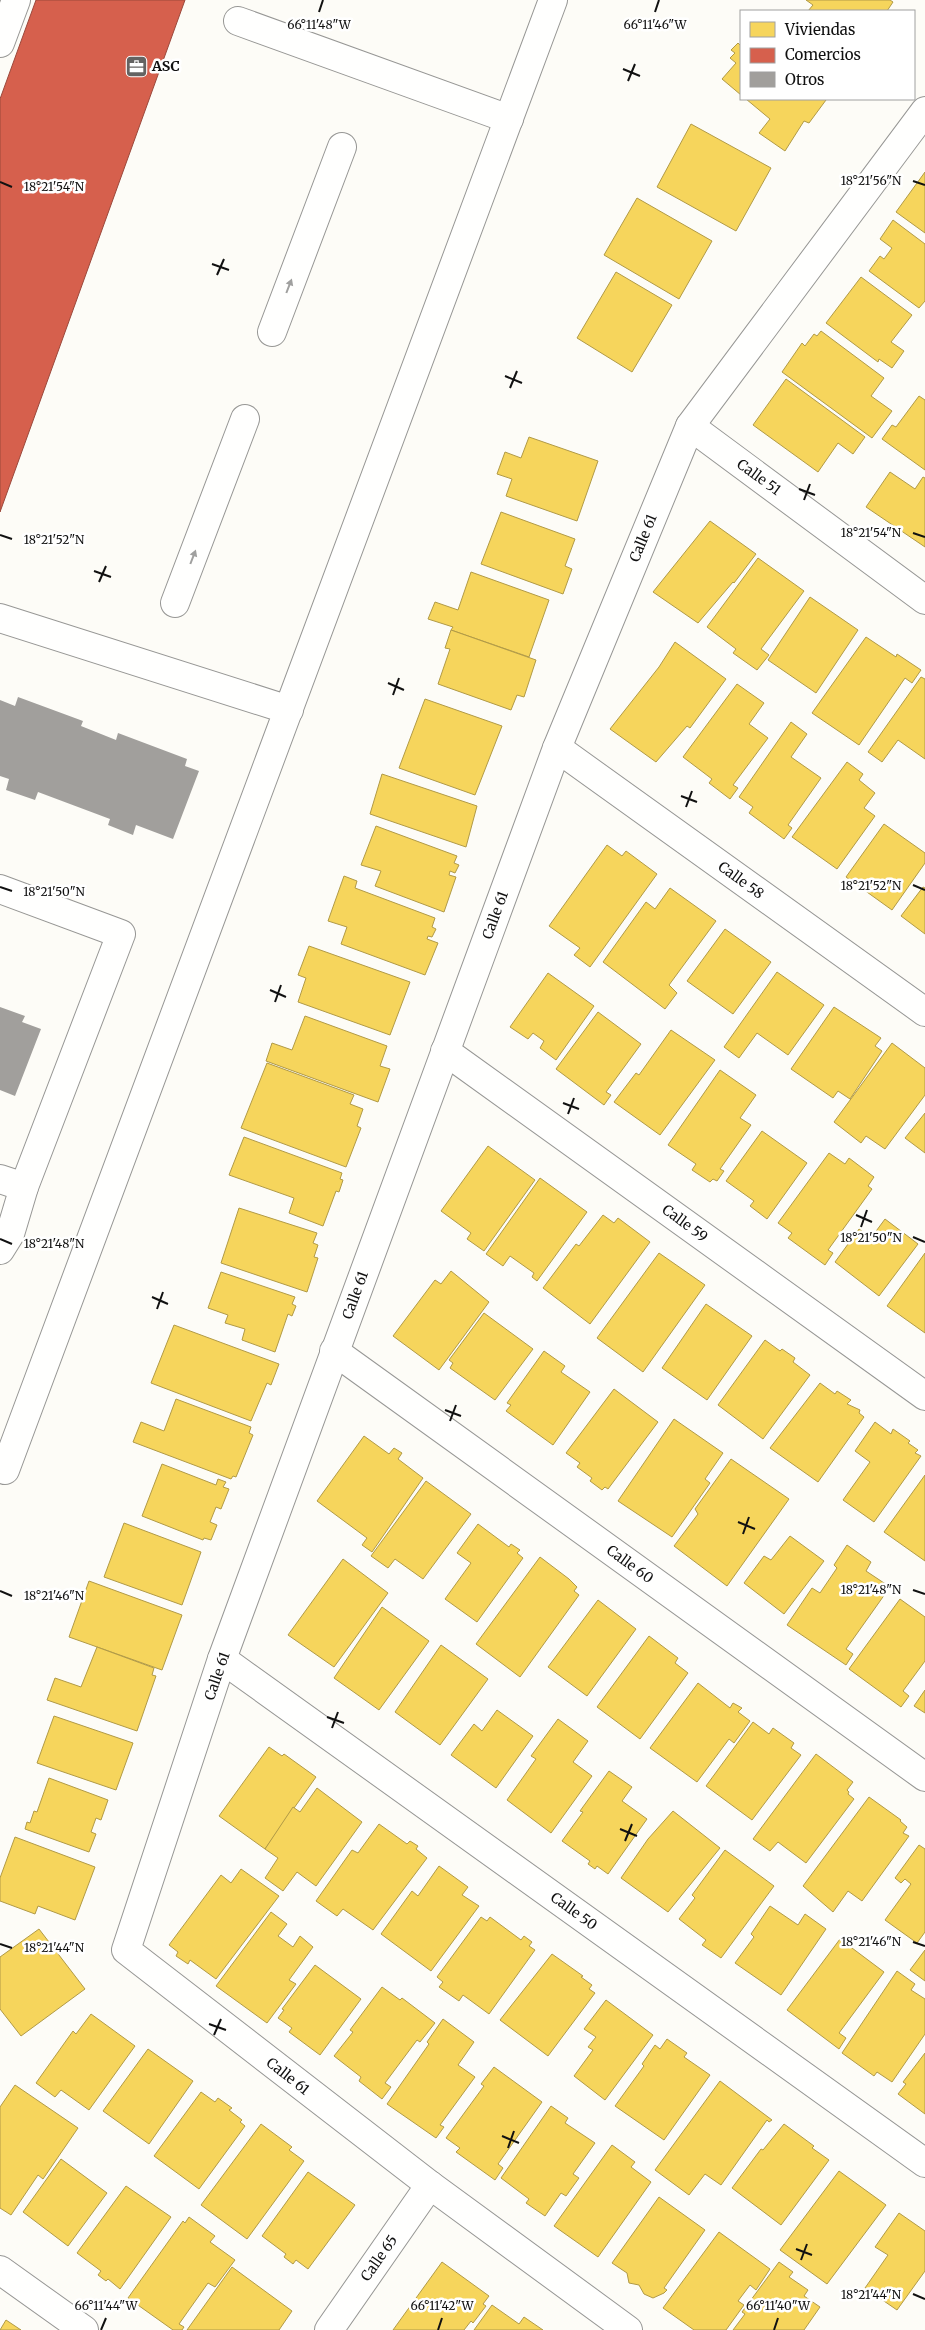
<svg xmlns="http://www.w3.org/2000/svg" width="925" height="2330" viewBox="0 0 925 2330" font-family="Merriweather,serif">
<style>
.homes{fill:#f6d55c;stroke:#b19a46}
.shops{fill:#d6604d;stroke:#9b483b}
.building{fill:#a19f9c}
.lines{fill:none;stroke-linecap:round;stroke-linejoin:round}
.minor-casing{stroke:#979795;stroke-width:30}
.minor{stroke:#fffffe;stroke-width:28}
.oneway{fill:#a0a09f}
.ticks{fill:none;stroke:#111;stroke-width:2}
.labels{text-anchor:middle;stroke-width:5;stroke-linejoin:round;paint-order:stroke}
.poi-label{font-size:14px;font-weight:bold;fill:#111;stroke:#fff;text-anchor:start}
.street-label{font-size:14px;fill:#111;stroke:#fff}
.ticks-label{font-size:12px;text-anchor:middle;fill:#111;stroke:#fff;stroke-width:5;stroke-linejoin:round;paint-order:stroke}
</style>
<rect width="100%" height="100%" fill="#fdfcf7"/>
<!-- homes -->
<g class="homes">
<path d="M806,0H890L893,2L887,11H808L813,5Z"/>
<path d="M738,43L741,46V95L722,79L736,63L730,58L735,53L731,50Z"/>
<path d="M746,99H825L826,100L809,123L804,121L785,151L759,133L770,119Z"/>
<path d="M691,124L771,168L736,231L657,187Z"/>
<path d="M925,172V233L896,212Z"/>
<path d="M637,198L712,241L679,299L604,255Z"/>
<path d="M893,220L925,244V301L919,308L869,271L880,256L884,259L892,248L880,239Z"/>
<path d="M616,272L672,305L632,372L577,338Z"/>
<path d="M861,277L912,315L891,342L904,351L892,368L879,359L878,362L826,323Z"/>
<path d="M821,331L884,378L871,396L892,411L872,438L782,372L802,343L805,346L814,334L817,336Z"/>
<path d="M786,379L865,437L853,454L838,443L818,472L753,425Z"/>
<path d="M919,396L925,400V470L882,439L892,425L896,427Z"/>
<path d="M529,437L598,461L577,521L506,496L512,479L497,474L505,452L521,458Z"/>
<path d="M890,472L915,489L923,477L925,478V547L866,507Z"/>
<path d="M501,512L575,539L565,566L572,569L563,594L481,564Z"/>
<path d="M710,521L756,554L734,583L733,582L698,623L653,592Z"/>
<path d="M758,558L804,591L761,649L769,655L757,670L733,653L736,649L707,627Z"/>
<path d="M471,572L549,600L529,657L451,630L453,627L428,619L435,602L458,610Z"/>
<path d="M810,597L858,630L816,693L768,660Z"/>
<path d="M451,630L536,660L524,697L517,695L511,710L438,684L450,649L445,648Z"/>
<path d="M866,637L896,657L897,654L921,670L912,683L905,678L859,745L812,713Z"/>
<path d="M675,642L726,679L690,728L687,726L656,762L610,729L659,667Z"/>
<path d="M921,677L925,679V759L898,740L882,762L868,752Z"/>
<path d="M737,684L764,703L749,724L768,738L733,785L738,788L730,799L709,783L712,779L683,757Z"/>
<path d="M425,699L502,726L475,795L399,768Z"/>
<path d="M791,722L807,734L791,757L821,778L788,825L792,828L784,839L749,813L753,807L739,797Z"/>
<path d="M847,762L863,774L859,780L875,793L864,808L875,816L837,869L792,837Z"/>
<path d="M382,774L477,806L466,847L370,814Z"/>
<path d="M884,824L925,853V863L892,910L846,877Z"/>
<path d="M376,826L457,856L454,863L459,865L455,873L450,871L449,875L456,877L444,912L375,886L381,871L361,865Z"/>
<path d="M607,845L622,856L626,851L657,874L590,967L574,955L580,948L549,926Z"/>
<path d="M344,876L357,881L355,888L435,918L432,927L436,929L432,937L428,936L427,939L438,943L425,975L341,944L347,927L328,921Z"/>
<path d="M923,887L925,888V934L901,916Z"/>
<path d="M670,888L716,921L669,985L677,993L665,1009L603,962L646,902L655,909Z"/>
<path d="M725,929L771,962L733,1014L687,981Z"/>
<path d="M309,946L410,982L390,1035L298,1002L306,978L298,975Z"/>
<path d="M777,972L824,1005L788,1055L757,1033L739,1058L724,1047Z"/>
<path d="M548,973L594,1006L556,1060L540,1048L544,1041L533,1033L528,1039L510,1027Z"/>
<path d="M834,1007L881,1038L875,1046L882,1051L850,1099L838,1091L833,1098L791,1069Z"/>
<path d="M598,1012L641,1044L606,1092L611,1095L604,1105L556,1069Z"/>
<path d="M305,1016L387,1046L380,1066L390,1069L378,1102L266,1061L272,1043L292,1050Z"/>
<path d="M671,1030L715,1060L660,1135L614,1102L636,1073L639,1075Z"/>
<path d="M892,1043L925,1068V1095L885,1149L866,1136L861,1143L834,1122Z"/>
<path d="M267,1063L354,1095L350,1104L363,1109L357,1126L361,1128L346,1167L241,1128Z"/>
<path d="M720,1070L756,1095L740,1118L751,1125L720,1169L724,1171L717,1181L713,1179L710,1182L692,1170L696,1164L668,1145Z"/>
<path d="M925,1113V1153L905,1138Z"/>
<path d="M762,1131L807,1163L767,1219L750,1206L754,1201L726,1181Z"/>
<path d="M244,1137L342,1173L340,1179L343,1180L339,1192L336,1191L323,1226L289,1213L294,1198L229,1175Z"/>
<path d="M488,1146L535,1180L484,1251L467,1239L471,1233L441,1211Z"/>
<path d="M829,1153L845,1164L849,1158L874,1177L868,1186L872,1189L828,1250L833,1253L825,1265L788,1238L792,1233L778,1223Z"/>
<path d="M540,1178L587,1212L537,1281L532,1277L534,1273L510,1256L503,1266L486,1254Z"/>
<path d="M239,1208L317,1233L313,1243L318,1245L314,1257L318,1258L307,1292L221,1263Z"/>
<path d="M603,1215L614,1223L618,1218L650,1242L590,1324L543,1288L576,1244L579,1246Z"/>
<path d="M885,1219L918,1244L879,1296L835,1262L859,1229L871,1238Z"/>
<path d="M659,1253L705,1285L643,1372L597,1338Z"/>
<path d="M925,1253V1333L887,1306Z"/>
<path d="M451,1271L489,1302L439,1370L393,1336L435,1280L441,1284Z"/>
<path d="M221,1272L295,1297L292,1304L296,1306L292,1316L288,1314L275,1352L242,1340L245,1329L225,1323L228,1315L208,1308Z"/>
<path d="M706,1304L752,1336L707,1400L662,1368Z"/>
<path d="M484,1313L533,1349L495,1400L450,1368L453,1363L449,1360Z"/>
<path d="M174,1325L279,1364L271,1385L267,1383L251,1421L151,1383Z"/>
<path d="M765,1340L780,1351L782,1349L795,1358L793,1362L810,1375L763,1439L718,1405Z"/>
<path d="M544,1351L565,1366L561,1372L590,1392L553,1445L506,1411L511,1405L507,1403Z"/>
<path d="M820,1383L835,1394L837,1391L851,1400L847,1404L860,1410L859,1413L864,1417L818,1482L770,1448Z"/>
<path d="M614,1389L658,1422L608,1489L605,1487L602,1490L590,1481L592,1478L577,1467L580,1463L566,1453Z"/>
<path d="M176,1399L251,1427L249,1433L253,1435L236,1477L233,1476L231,1479L133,1442L141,1422L164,1431Z"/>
<path d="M674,1419L723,1453L705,1479L710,1483L672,1537L618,1501Z"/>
<path d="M875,1422L891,1434L893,1429L910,1441L908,1443L918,1450L915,1453L921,1456L874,1522L843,1500L870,1462L855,1451Z"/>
<path d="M364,1436L389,1454L394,1448L402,1453L398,1459L423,1478L372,1552L362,1545L367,1538L317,1501Z"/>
<path d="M731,1459L789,1499L727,1586L674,1546L698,1514L695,1509Z"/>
<path d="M162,1464L216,1485L218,1479L226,1482L223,1487L229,1489L221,1509L216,1507L210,1522L217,1525L211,1540L204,1538L203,1540L142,1516Z"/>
<path d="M925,1475V1561L884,1532Z"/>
<path d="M426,1481L471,1514L423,1579L395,1559L388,1568L371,1556Z"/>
<path d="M124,1523L201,1552L182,1605L104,1577Z"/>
<path d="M478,1524L509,1547L511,1544L520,1550L517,1553L523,1558L477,1622L445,1599L471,1563L457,1553Z"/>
<path d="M790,1536L824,1561L784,1614L744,1583L764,1556L771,1560Z"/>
<path d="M847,1545L871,1562L866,1571L890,1587L846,1649L853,1654L846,1665L787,1625L812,1588L820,1593L837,1568L834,1565Z"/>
<path d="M540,1557L569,1579L577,1587L574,1591L579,1595L520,1677L476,1644Z"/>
<path d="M343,1559L388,1593L334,1667L288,1635Z"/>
<path d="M89,1581L182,1615L162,1670L69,1637Z"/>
<path d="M900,1599L925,1617V1661L903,1691L909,1696L901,1707L849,1669Z"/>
<path d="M598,1600L636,1629L587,1696L548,1667Z"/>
<path d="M382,1607L429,1641L379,1710L334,1678Z"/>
<path d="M649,1636L678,1658L675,1663L688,1673L640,1739L597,1707Z"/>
<path d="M441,1645L488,1679L440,1745L395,1712Z"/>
<path d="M97,1647L154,1668L152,1675L156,1676L137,1731L47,1700L55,1678L81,1687Z"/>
<path d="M698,1683L730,1708L733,1703L742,1708L738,1712L750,1721L734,1743L729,1739L697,1782L650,1748Z"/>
<path d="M925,1690V1713L914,1706Z"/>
<path d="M497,1710L533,1736L496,1788L451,1755L474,1724L482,1731Z"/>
<path d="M54,1716L133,1743L116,1790L37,1763Z"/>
<path d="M558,1719L588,1741L573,1762L592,1776L551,1833L507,1800L536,1759L531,1756Z"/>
<path d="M753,1722L769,1734L773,1728L794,1743L791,1748L801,1755L752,1820L706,1786Z"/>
<path d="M269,1747L282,1756L284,1754L316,1777L265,1849L219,1816Z"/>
<path d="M816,1754L853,1782L847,1790L849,1792L848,1794L854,1799L806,1863L778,1842L770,1851L753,1839Z"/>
<path d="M609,1771L632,1787L622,1801L647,1819L608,1874L597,1866L595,1869L588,1864L590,1861L562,1841L583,1812L580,1811Z"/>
<path d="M49,1778L108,1800L101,1820L96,1818L91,1832L96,1834L89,1852L25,1829L27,1822L30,1823L34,1811L37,1812Z"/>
<path d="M317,1788L362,1822L316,1886L297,1872L283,1891L265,1878L278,1858L265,1849L293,1807L300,1812Z"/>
<path d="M869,1797L901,1820L900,1821L907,1827L903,1833L909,1836L862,1901L848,1891L833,1912L803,1886Z"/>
<path d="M673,1811L720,1848L668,1912L621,1878L648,1839Z"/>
<path d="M379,1824L407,1844L410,1841L418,1846L416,1849L427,1858L373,1930L343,1909L337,1916L316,1901L352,1850L358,1853Z"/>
<path d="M15,1837L95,1867L75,1920L38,1906L35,1914L0,1901V1878Z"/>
<path d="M919,1845L925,1849V1932L917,1943L885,1920L911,1884L905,1879L901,1883L895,1878Z"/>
<path d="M725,1850L774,1886L721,1958L702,1945L706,1940L679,1919L695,1898L692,1895Z"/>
<path d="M439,1866L468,1887L462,1895L479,1906L431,1971L381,1934L412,1891L418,1896Z"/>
<path d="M241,1869L279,1896L216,1979L190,1960L188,1964L176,1956L178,1952L169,1945L221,1875L231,1883Z"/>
<path d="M770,1906L798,1925L805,1914L826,1929L781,1995L735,1963L754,1937L751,1934Z"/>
<path d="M271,1912L287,1924L278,1936L293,1947L300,1936L313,1947L289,1980L296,1984L267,2023L216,1986Z"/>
<path d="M481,1917L487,1921L490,1917L521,1940L524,1936L532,1942L529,1946L535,1950L489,2014L463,1995L459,2001L439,1987L443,1982L437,1977Z"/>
<path d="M39,1929L85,1989L21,2036L0,2009V1957Z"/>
<path d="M840,1939L884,1972L839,2033L846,2038L839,2049L787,2010Z"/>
<path d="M925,1950V1981L910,1970Z"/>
<path d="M552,1954L583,1976L581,1977L592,1985L589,1989L595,1993L548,2056L500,2020Z"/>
<path d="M315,1965L361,1999L320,2055L289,2032L292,2028L278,2018L284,2010L282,2009Z"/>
<path d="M897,1971L915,1984L911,1990L925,1999V2034L892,2082L877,2072L874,2076L842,2053Z"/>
<path d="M382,1987L400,2000L402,1998L435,2023L420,2042L417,2040L385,2083L391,2087L382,2099L359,2081L361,2077L334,2056L353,2032L350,2030Z"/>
<path d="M606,2000L653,2035L605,2100L574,2076L593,2050L588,2047L596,2037L584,2029Z"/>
<path d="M91,2014L135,2046L89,2110L61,2090L55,2097L36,2083L73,2031L76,2034Z"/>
<path d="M443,2019L474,2042L458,2065L475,2077L440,2125L444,2127L436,2138L387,2104L429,2044L427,2042Z"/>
<path d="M667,2039L687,2053L684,2057L710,2075L664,2140L615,2106L644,2066L642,2064L655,2045L660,2049Z"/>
<path d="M148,2049L193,2081L149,2144L103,2111Z"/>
<path d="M925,2053V2114L898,2094L906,2084L903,2082Z"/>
<path d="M494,2067L542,2102L498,2164L503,2168L495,2180L456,2152L460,2148L446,2138L484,2086L481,2084Z"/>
<path d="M720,2081L772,2120L769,2122L767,2120L721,2185L705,2174L689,2195L655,2170Z"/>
<path d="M15,2085L78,2128L43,2179L38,2175L11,2215L0,2208V2107Z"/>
<path d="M201,2092L215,2102L218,2098L232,2108L229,2110L242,2120L240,2122L245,2126L199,2189L154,2156Z"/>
<path d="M551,2106L568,2118L565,2123L595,2143L573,2174L579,2178L566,2196L561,2193L545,2216L526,2203L529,2199L501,2178Z"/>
<path d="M261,2124L292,2147L289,2150L304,2161L247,2239L201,2205Z"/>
<path d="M784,2124L814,2146L812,2148L829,2160L781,2225L732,2188L761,2149L763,2150Z"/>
<path d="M612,2145L635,2162L631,2167L651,2182L598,2257L554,2226Z"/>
<path d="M61,2159L107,2193L68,2246L23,2212Z"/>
<path d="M839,2171L886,2205L827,2284L780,2250Z"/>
<path d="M308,2172L355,2205L308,2269L296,2260L293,2264L284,2257L286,2254L262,2236Z"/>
<path d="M126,2186L171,2217L120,2289L108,2279L106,2281L98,2275L101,2271L77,2253Z"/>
<path d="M659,2197L705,2230L664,2288L667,2290L664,2293L653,2298L644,2294L639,2285L629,2283L627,2273L612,2263Z"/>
<path d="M899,2213L925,2231V2271L897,2310L865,2288L888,2255L875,2247Z"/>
<path d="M189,2217L215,2236L210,2242L235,2260L215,2287L208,2283L179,2324L184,2327L182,2330H173L128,2298L183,2221L185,2223Z"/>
<path d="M719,2232L770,2269L756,2290L750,2285L738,2301L744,2305L726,2330H694L663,2308Z"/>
<path d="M442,2262L489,2296L483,2304L486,2306L473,2323L471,2321L464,2330H393Z"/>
<path d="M779,2262L793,2272L789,2277L808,2290L804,2296L820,2307L804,2330H733L745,2314L742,2312Z"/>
<path d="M232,2267L292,2311L279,2330H187Z"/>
<path d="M492,2305L519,2324L524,2317L543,2330H474Z"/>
<path d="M6,2320L21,2330H0Z"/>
</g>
<!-- shops -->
<path class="shops" d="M36,0H185L0,512V99Z"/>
<!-- building -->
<g class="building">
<path d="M18,697L83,721L81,726L116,740L118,733L187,759L185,766L199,771L173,839L136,825L133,835L108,825L110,819L38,792L35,800L6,790L9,779L0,776V700L15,706Z"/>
<path d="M0,1007L25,1016L22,1022L41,1029L15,1096L0,1090Z"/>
</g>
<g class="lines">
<defs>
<g id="minor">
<path d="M238,21L509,119"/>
<path d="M0,43L16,0"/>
<path d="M272,332L342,147"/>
<path d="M690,426L925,600"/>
<path d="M175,603L245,419"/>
<path d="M0,618L289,710"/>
<path d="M557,748L925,1012"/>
<path d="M0,889L121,934L24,1187L10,1234L0,1250"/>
<path d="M445,1051L925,1396"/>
<path d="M0,1179L24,1187"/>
<path d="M334,1351L925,1777"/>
<path d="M0,1468L5,1470L553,0"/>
<path d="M222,1659L925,2163"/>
<path d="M0,2270L84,2330"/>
<path d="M329,2330L430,2185"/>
<path d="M628,2330L430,2185L126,1950L222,1659L557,748L690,426L925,111"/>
</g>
</defs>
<!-- minor casing -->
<use href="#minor" class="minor-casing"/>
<!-- minor -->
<use href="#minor" class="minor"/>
</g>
<!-- one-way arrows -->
<defs><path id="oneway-solid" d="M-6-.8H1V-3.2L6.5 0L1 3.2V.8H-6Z" transform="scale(1.25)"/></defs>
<g class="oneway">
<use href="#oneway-solid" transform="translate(289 286) rotate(-69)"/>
<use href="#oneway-solid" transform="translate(193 557) rotate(-69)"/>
</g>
<!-- ticks -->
<path class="ticks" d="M319,12L323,0M655,12L659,0M623,69L640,76M628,81L635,64M913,181L925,185M0,182L12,187M212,264L229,270M217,275L224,259M505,376L522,383M510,388L517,371M799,489L815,495M804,500L810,484M913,533L925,537M0,535L12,539M94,571L111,577M99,582L106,566M388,683L404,690M393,695L399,678M681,796L697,802M686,807L692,791M913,885L925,890M0,887L12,891M270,990L286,997M275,1002L281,985M563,1103L579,1109M568,1114L574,1098M856,1215L872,1222M861,1227L867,1210M913,1237L925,1242M0,1239L12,1244M152,1297L168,1304M157,1309L163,1292M445,1410L461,1416M450,1421L456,1405M738,1522L755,1529M743,1534L749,1517M913,1590L925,1594M0,1591L12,1596M327,1717L344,1723M332,1728L338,1712M620,1829L637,1836M625,1841L632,1824M913,1942L925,1946M0,1944L12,1948M209,2024L226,2030M214,2035L221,2019M502,2136L519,2143M508,2148L514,2131M796,2249L812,2255M801,2260L807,2244M913,2294L925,2299M101,2330L106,2318M438,2330L442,2318M774,2330L778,2318"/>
<!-- icons -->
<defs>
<symbol id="office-square" viewBox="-11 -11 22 22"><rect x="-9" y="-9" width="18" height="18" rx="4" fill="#646362" stroke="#fff"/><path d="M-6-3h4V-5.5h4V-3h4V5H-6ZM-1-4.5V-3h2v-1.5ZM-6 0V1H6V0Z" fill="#fff"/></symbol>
</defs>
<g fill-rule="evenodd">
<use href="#office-square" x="124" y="54" width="25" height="25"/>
</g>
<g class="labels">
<!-- poi labels -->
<g class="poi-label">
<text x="152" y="71">ASC</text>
</g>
<!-- street labels -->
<g class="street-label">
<text transform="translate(759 477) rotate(36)" y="5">Calle 51</text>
<text transform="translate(643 538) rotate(-68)" y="5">Calle 61</text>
<text transform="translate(741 880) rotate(36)" y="5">Calle 58</text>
<text transform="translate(495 915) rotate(-70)" y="5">Calle 61</text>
<text transform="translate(685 1223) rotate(36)" y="5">Calle 59</text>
<text transform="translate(355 1295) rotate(-70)" y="5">Calle 61</text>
<text transform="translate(630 1564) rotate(36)" y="5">Calle 60</text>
<text transform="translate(217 1676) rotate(-71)" y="5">Calle 61</text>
<text transform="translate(574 1911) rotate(36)" y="5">Calle 50</text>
<text transform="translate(288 2076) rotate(38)" y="5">Calle 61</text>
<text transform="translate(379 2258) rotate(-55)" y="5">Calle 65</text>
</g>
</g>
<g class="ticks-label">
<text x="319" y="29">66°11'48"W</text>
<text x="655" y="29">66°11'46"W</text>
<text x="871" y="185">18°21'56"N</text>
<text x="54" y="191">18°21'54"N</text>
<text x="871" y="537">18°21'54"N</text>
<text x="54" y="544">18°21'52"N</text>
<text x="871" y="890">18°21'52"N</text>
<text x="54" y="896">18°21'50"N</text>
<text x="871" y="1242">18°21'50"N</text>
<text x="54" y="1248">18°21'48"N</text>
<text x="871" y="1594">18°21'48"N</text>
<text x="54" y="1600">18°21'46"N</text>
<text x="871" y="1946">18°21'46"N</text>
<text x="54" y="1952">18°21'44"N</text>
<text x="871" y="2299">18°21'44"N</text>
<text x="106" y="2310">66°11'44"W</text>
<text x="442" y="2310">66°11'42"W</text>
<text x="778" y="2310">66°11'40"W</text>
</g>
<!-- legend -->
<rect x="740" y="10" width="175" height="90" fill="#ffffff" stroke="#a0a0a0"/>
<rect x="750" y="22" width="25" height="15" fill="#f6d55c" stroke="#a0a0a0"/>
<text x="785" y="35" font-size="15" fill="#111111">Viviendas</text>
<rect x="750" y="48" width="25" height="15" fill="#d6604d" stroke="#a0a0a0"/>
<text x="785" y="60" font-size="15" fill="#111111">Comercios</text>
<rect x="750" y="72" width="25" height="15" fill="#a19f9c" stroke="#a0a0a0"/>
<text x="785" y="85" font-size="15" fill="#111111">Otros</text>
</svg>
